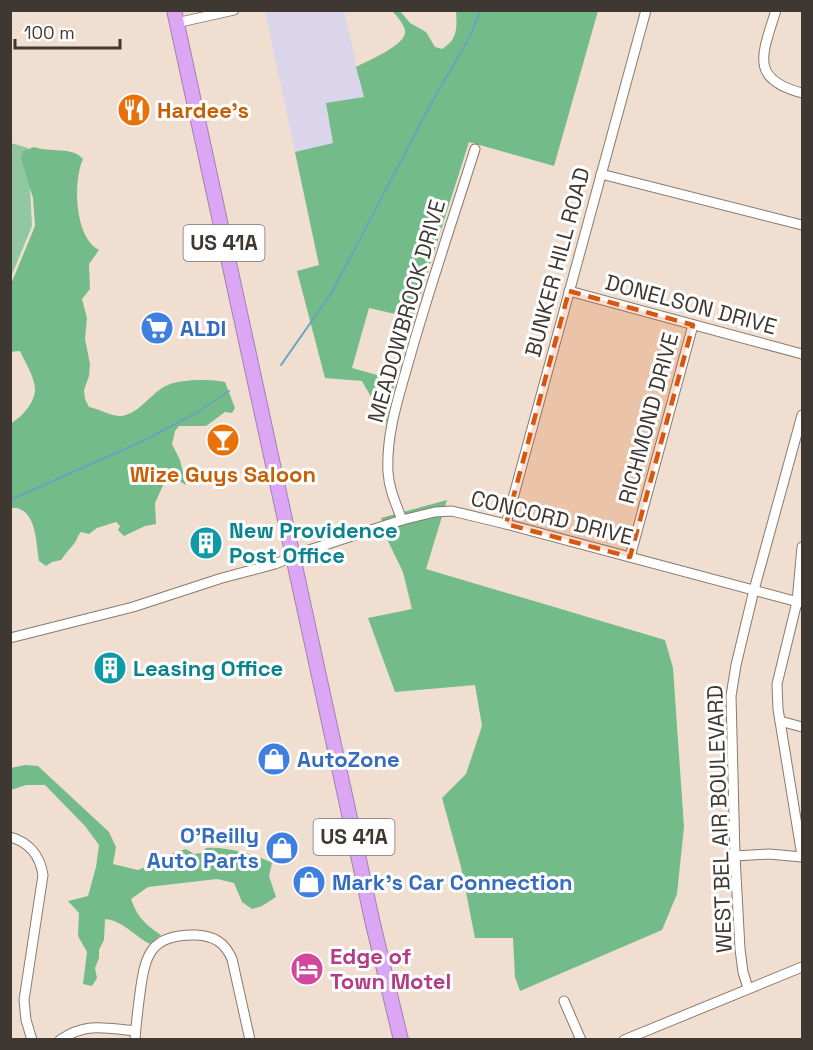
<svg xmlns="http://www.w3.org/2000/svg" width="813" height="1050" viewBox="0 0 813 1050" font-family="'Space Grotesk',sans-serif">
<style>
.industrial{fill:#dad5ea}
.green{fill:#91c7a1}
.forest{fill:#74bb8a}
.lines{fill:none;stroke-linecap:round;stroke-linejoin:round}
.stream{stroke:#6ca2bf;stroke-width:2}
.minor-casing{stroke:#8a7a6d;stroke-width:11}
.highway-casing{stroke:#a480b0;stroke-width:16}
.minor{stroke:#fff;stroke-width:9}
.highway{stroke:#dba7f4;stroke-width:14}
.marked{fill:#d75610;fill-opacity:0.2;stroke:#d75610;stroke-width:4.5;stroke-dasharray:12 8;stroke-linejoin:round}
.labels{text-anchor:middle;stroke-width:6;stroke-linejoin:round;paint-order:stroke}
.shield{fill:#fff;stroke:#797470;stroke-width:1.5}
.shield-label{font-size:21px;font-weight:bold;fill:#3f3832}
.food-label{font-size:22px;font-weight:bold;fill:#c56008;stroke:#fff;text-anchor:start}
.street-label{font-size:22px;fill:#3f3832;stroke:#fff}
.shop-label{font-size:22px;font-weight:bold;fill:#366cbe;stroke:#fff;text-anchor:start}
.culture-label{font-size:22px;font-weight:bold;fill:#0d838f;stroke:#fff;text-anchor:start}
.hotel-label{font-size:22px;font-weight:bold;fill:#b23c85;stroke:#fff;text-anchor:start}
</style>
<rect width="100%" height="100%" fill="#f0dfd0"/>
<!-- industrial -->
<path class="industrial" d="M265,11H344L364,97L333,144L295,152Z"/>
<!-- green -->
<path class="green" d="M11,143L28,148L32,226L11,277Z"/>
<!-- forest -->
<g class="forest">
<path d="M392,11H400L410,23L426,32L435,47L442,49C458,40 457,27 456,11H598L554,166L469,142L413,318L369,308L352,368L395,380L386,424L362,381L325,378L297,271L319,265L295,152L333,143L326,103L364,97L356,67C367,61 407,45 405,31C404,24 397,16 392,11Z"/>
<path d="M34,147C51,153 72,146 83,159C73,181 74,237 99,250L89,264L90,289L82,299L87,318L85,339L90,364L89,376L84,390L85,399L89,407C100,409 110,416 121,416C140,414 152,391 168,385C181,379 211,379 225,382L235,408L232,413L225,412L206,426H179L175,431L172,444L180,460L186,485L181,482L165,481L155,503L156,524L145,526L124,536L118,530L120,526L116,522L97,528L89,534L81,532C77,536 77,541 73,545C69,550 65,554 61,560L52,562L46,566L39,561C36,544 37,505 10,508L11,423C22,418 36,401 35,388C34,376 25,362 20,351L10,352L11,284L35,226L33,198L21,158L23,151Z"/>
<path d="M447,500L426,569L665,640L673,668L684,827L677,894L662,930L520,991L515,977L513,938H475L461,867L442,798L466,774L482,726L475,685L395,692L368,618L412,609L403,572L385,535L381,518Z"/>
<path d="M25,765L38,766L109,832L116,847L113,864L138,870L148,866L156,859L186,849L194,854L201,853L206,848C225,846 255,854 272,863L269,876L276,897L262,906L252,909L242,902L234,883L217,879L148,887L131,899C137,917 146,925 161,935L150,944C134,936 124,921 105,919L104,940L99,950V958L95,968L97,978L92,986L83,984L87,952L78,936L79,913L68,901L88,896L96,867L99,845L85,826L45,785H26L11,790V768Z"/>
</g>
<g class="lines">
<!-- stream -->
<g class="stream">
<path d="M281,365L332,292L433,100L469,38L481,10"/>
<path d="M10,500L143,441L198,412L229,391"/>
</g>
<defs>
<g id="minor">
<path d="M776,10C763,53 748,79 802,93"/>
<path d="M176,23L234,10"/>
<path d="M601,174L802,225"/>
<path d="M569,291L802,354"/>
<path d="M402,520C396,504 389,489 388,472C386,433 399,396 409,360C429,289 453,219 475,149"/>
<path d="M506,524L646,10"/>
<path d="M802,547L797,602L777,684L778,709L802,856"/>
<path d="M630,557L693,325"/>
<path d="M10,638L133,607L222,578L275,564L309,550L402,520L435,512L452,511L506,524L802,603"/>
<path d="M780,721L802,727"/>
<path d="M10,837C29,842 40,856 43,875L24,1000L26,1020L32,1040"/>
<path d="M735,856L769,854L802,857"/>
<path d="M748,988L743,972L740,949L735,856L731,696L736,665L754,590L802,415"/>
<path d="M564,1001L581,1040"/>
<path d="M60,1040C86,1022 105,1028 135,1031"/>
<path d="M135,1040C136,1024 138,1008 140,993C145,954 151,934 196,935C215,936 225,943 232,959L250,1040"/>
<path d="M624,1040L802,967"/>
</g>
<path id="highway" d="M174,10L373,924L401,1040"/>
</defs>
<!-- minor casing -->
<use href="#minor" class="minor-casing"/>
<!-- highway casing -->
<use href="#highway" class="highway-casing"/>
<!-- minor -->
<use href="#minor" class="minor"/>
<!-- highway -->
<use href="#highway" class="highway"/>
</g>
<!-- marked area -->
<path class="marked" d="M569,291L693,325L630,557L506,524Z"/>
<!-- icons -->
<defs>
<symbol id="restaurant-disc" viewBox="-11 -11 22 22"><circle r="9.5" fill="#e8710a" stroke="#fff"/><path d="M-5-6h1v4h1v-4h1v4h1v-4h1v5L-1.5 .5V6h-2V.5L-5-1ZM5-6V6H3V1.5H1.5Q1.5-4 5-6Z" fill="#fff"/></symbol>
<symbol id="supermarket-disc" viewBox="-11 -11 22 22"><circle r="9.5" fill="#3f7fe0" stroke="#fff"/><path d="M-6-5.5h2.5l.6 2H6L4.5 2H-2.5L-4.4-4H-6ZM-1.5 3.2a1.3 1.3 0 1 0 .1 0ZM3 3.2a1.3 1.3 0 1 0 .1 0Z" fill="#fff"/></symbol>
<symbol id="bar-disc" viewBox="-11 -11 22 22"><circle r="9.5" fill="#e8710a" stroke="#fff"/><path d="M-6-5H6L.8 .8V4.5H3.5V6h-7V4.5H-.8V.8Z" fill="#fff"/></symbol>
<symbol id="building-disc" viewBox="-11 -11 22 22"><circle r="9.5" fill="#0f9aa8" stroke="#fff"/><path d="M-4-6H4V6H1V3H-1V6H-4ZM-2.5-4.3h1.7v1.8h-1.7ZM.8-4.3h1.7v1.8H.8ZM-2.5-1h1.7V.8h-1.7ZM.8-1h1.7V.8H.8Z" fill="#fff"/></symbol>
<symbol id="shop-disc" viewBox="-11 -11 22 22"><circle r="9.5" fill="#3f7fe0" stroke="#fff"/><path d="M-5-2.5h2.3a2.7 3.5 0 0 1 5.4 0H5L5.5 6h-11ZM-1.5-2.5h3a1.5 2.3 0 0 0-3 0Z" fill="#fff"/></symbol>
<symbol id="hotel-disc" viewBox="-11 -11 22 22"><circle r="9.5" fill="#d1479c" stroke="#fff"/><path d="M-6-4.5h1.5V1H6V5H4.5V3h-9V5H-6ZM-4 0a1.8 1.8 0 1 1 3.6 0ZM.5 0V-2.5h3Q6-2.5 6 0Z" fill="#fff"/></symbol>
</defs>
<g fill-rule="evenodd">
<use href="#restaurant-disc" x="115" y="91" width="38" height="38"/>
<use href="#supermarket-disc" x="138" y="309" width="38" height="38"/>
<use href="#bar-disc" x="204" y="421" width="38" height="38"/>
<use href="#building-disc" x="187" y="524" width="38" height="38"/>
<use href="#building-disc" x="91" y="649" width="38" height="38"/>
<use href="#shop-disc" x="255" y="740" width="38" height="38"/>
<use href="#shop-disc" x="263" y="829" width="38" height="38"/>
<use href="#shop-disc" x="290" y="863" width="38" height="38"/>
<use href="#hotel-disc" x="288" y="950" width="38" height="38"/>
</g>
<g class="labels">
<!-- shield labels -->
<g class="shield">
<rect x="183.5" y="225" width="81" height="36" rx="4.5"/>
<rect x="313.5" y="819" width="81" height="36" rx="4.5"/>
</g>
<g class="shield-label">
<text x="224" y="250">US 41A</text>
<text x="354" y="844">US 41A</text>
</g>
<!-- food labels -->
<g class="food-label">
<text x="157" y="118">Hardee's</text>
<text x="223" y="482" text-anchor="middle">Wize Guys Saloon</text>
</g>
<!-- street labels -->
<g class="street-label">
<text transform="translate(557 262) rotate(-75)" y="8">BUNKER HILL ROAD</text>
<text transform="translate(691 304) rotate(15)" y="8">DONELSON DRIVE</text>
<text transform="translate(406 311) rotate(-74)" y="8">MEADOWBROOK DRIVE</text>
<text transform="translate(648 418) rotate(-75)" y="8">RICHMOND DRIVE</text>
<text transform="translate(552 517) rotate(14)" y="8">CONCORD DRIVE</text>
<text transform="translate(719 819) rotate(-92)" y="8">WEST BEL AIR BOULEVARD</text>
</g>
<!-- shop labels -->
<g class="shop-label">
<text x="180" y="336">ALDI</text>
<text x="297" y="767">AutoZone</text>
<text x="259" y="843" text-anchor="end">O'Reilly<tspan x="259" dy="25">Auto Parts</tspan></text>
<text x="332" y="890">Mark's Car Connection</text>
</g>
<!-- culture labels -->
<g class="culture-label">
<text x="229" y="538">New Providence<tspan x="229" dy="25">Post Office</tspan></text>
<text x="133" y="676">Leasing Office</text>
</g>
<!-- hotel labels -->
<g class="hotel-label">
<text x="330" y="964">Edge of<tspan x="330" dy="25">Town Motel</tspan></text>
</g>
</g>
<!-- border -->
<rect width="813" height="1050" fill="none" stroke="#3f3832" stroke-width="24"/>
<!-- scale -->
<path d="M15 39v9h105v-9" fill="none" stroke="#3f3832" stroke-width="3"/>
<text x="24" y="39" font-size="18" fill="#3f3832" stroke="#ffffff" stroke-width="4.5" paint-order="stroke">100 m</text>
</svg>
